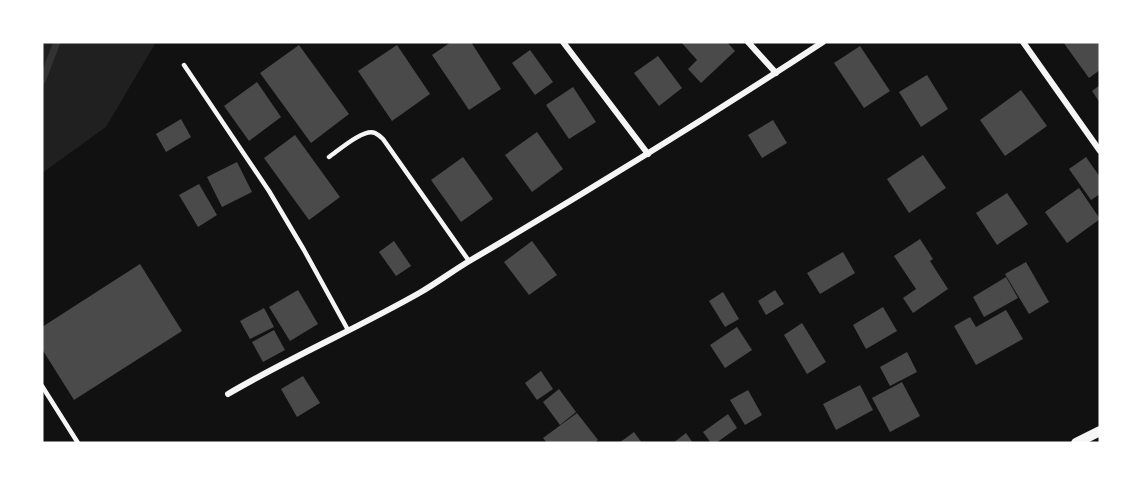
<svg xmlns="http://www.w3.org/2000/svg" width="1142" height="485" viewBox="0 0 1142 485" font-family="Helvetica,sans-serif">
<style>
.green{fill:#202020}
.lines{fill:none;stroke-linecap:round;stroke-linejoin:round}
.stream{stroke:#333;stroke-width:7}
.building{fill:#4a4a4a}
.service{stroke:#f5f5f5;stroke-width:4.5}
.minor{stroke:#f5f5f5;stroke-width:6}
.tertiary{stroke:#f5f5f5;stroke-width:10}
</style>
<rect width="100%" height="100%" fill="#111"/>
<!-- green -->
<path class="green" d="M42,42H156L106,127L42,173Z"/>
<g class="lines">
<!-- stream -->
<path class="stream" d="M42,81L57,42"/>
</g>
<!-- building -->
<g class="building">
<path d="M451,42H471L501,89L469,110L432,55Z"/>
<path d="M681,42H727L735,51L701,83L688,69L697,60Z"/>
<path d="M1063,42H1100V70L1089,78Z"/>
<path d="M299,45L349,114L311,143L260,73Z"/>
<path d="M397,45L430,94L392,121L358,71Z"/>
<path d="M860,46L890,91L864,108L834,63Z"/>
<path d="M530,50L553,82L535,95L512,63Z"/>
<path d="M658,56L682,88L659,106L634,73Z"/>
<path d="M927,75L948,109L921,127L899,92Z"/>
<path d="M257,82L281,117L249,141L224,106Z"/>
<path d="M1100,85V103L1092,91Z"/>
<path d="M573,87L596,122L569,139L546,105Z"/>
<path d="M1021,90L1047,126L1005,156L980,120Z"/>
<path d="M181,119L191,137L166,152L156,134Z"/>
<path d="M773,120L787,143L762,158L748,135Z"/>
<path d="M537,132L563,169L532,192L505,155Z"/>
<path d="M295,135L340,197L309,220L264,158Z"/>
<path d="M923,155L946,188L909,213L887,179Z"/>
<path d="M463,157L493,199L461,222L431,180Z"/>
<path d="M1086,157L1100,177V194L1091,200L1069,169Z"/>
<path d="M237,162L252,192L222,207L207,177Z"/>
<path d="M199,184L217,215L198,227L179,195Z"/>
<path d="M1079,188L1100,219L1067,243L1045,212Z"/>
<path d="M1007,193L1028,224L997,245L976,213Z"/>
<path d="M920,239L933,259L930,261L948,289L913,313L903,298L916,289L894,256Z"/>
<path d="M394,241L411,266L396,276L379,252Z"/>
<path d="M532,241L557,275L529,295L504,262Z"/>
<path d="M843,252L855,273L820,294L807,273Z"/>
<path d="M1026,262L1049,302L1029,314L1005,274Z"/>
<path d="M140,264L182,331L74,400L42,349V327Z"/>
<path d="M1006,277L1018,298L984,317L973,297Z"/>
<path d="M298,290L318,324L290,341L269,307Z"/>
<path d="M775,290L784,304L766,315L758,301Z"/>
<path d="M723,292L739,319L725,327L709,301Z"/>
<path d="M883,307L897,331L866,349L853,325Z"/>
<path d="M264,308L274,327L250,339L240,321Z"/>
<path d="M1006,310L1023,339L976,365L954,326L970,317L976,327Z"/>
<path d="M802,323L826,362L807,374L784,335Z"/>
<path d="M737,327L752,350L725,368L710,345Z"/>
<path d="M274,330L285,350L263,362L252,342Z"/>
<path d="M907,352L917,372L890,386L880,367Z"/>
<path d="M541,371L553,389L537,400L525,383Z"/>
<path d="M303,376L320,403L297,417L281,389Z"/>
<path d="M902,382L920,416L890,432L872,398Z"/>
<path d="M860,385L873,410L836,430L823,404Z"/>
<path d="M559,389L576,412L560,425L543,402Z"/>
<path d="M748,390L762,415L745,425L730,400Z"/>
<path d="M577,413L598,440L594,443H547L543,438Z"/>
<path d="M728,414L737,428L716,443H711L703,432Z"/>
<path d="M634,432L642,443H619Z"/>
<path d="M686,433L693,443H673Z"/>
</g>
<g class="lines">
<!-- service -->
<g class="service">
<path d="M184,65L269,191L304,250L348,330"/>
<path d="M329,157C339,150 364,128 375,133C377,134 382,138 383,139L469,261"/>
<path d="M42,386L78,443"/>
</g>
<!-- minor -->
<g class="minor">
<path d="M563,42L648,154"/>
<path d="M748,42L776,73"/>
<path d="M1023,42L1100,151"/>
<path d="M228,394C291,357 358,328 421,292C438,282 454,270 471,260C590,190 707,118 823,42"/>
</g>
<!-- tertiary -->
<path class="tertiary" d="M1076,443L1100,431"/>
</g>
<!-- border -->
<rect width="1142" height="485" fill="none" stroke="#ffffff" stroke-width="87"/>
</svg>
